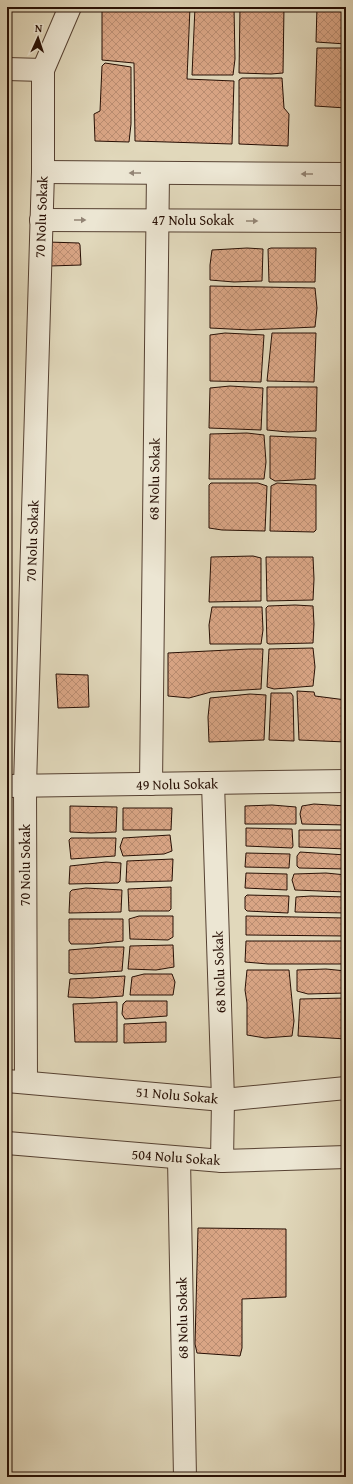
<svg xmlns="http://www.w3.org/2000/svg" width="353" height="1484" viewBox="0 0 353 1484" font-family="'Gentium Book Plus',serif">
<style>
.building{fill:url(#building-cross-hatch);stroke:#270f04}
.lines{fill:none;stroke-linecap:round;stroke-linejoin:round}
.minor-casing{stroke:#564132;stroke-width:24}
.minor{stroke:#ece6d3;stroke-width:22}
.oneway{fill:#938576}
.labels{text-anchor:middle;stroke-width:3;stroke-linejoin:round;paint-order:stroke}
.street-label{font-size:14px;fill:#270f04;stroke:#ece6d3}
</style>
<defs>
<pattern id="building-cross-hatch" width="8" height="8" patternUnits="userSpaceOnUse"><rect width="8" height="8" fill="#d9a585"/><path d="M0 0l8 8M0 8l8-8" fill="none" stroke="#ba8d71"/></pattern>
</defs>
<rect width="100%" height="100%" fill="#e1d8bb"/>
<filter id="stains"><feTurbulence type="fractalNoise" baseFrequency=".005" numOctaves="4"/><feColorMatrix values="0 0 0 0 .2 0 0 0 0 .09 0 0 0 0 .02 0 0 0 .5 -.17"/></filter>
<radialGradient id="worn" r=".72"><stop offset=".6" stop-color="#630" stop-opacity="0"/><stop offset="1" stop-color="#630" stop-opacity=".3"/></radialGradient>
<!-- building -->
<g class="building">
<path d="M7,7H13L8,16H7Z"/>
<path d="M102,7H190L187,79L234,81L232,144L135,141L134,63L102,60Z"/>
<path d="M195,7H234L235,59L233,75H192Z"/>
<path d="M240,7H284L283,73L271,74L239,73Z"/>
<path d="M317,7H346V44L316,42Z"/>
<path d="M317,48H346V108L315,106Z"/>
<path d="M105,63L131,67V124L129,142L95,141L94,114L100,111L102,66Z"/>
<path d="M242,78H282L284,108L289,114L288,146L239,144V80Z"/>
<path d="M48,242L79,243L80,245L81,265L50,266Z"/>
<path d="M247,248L263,249L262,281L234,282L210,280V265L212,250Z"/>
<path d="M271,248H316L315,282H269L268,249Z"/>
<path d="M210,286L315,288L317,308L315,327L250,330L210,328Z"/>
<path d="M225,333L264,335L261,382L210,381V335Z"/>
<path d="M272,333H316L314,382L267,381Z"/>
<path d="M230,386L263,388L261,430L209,428L210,388Z"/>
<path d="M267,387H317L316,431L288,432L267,430Z"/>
<path d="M247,433L264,435L266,462L264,479H209L210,434Z"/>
<path d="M270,436L316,438L315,479L275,481L270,478Z"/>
<path d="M211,483H258L267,486L265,531L222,530L209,528V485Z"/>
<path d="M277,483L316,485V530L314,532L270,531L271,486Z"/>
<path d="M253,556L261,558V601L209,602L211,557Z"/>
<path d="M266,557H313L314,579L313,600L267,601Z"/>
<path d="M295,605L313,606L314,624L313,643L269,644L267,643L266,608L268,606Z"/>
<path d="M212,607H262L263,630L261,644H210L209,625Z"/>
<path d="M313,648L315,667L313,686L274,689L267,687L269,649Z"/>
<path d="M249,649H263L261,689L211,692L189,698L168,696V653Z"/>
<path d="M56,674L88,675L89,707L58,708Z"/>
<path d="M297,691L314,692L315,696L346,700V742L299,740Z"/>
<path d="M271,693H291L293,696L294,741L269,740Z"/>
<path d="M250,694L266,695L264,740L209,742L208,717L210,698Z"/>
<path d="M314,804L346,806V825L302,824L300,814L302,806Z"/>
<path d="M272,805L296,807V824H245V806Z"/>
<path d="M70,806L117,807L116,832L91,833L70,832Z"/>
<path d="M123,808H172L171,830H123Z"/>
<path d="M246,828L292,829L293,846L292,848L246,846Z"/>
<path d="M299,830H346V849L299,847Z"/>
<path d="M170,835L172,851L164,854L123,856L120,847L123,838Z"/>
<path d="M71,838H116L115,856L71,859L69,840Z"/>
<path d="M300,852L346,855V869L299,868L297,866V856Z"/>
<path d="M246,853L290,854L289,868L245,867Z"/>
<path d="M173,859L172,881L126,882L127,861Z"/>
<path d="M106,862L121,863L120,881L118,883L69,884L70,866Z"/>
<path d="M246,873L287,874V890L245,888Z"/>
<path d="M326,873L346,875V892L295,890L292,880L294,874Z"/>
<path d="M171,887V909L169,911H129L128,889Z"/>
<path d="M86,888L122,890L121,912L69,913L70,892L72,890Z"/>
<path d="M247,895L289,896L288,913L247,911L245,909V897Z"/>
<path d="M311,896L346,897V913L295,912L296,897Z"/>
<path d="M139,916H173V937L168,940L130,939L129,919Z"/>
<path d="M246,916L346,918V936L246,935Z"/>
<path d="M69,919H123V941L93,944H71L69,941Z"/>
<path d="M246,941H341L346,943V964H268L245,962Z"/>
<path d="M173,945L174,967L156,970L128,969L130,946Z"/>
<path d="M104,947H124L122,971L74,974L69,973V950Z"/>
<path d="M326,969L346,971V993L308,994L297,991V970Z"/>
<path d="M247,970H289L294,1021L292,1036L265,1038L247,1035V1003L245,990Z"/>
<path d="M144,974H172L175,982L173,995H130L132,977Z"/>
<path d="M125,976L123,996L92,998L68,997L70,979Z"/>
<path d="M346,998V1039L298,1036L300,999Z"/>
<path d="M126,1001H167V1016L125,1019L122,1014L123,1004Z"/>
<path d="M117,1002V1042H75L73,1004Z"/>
<path d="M166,1022V1042L124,1043V1024Z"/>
<path d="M198,1228L286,1229V1297L242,1299V1348L240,1356L197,1353L195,1344Z"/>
</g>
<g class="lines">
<defs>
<g id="minor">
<path d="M7,69L43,70"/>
<path d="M43,172L346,174"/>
<path d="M41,220L346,221"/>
<path d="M213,783L223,1100L222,1161"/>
<path d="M151,784L158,173"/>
<path d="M7,786L346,781"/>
<path d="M7,1081L223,1100L346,1088"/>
<path d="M26,1082L25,786L43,172V70L70,7"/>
<path d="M7,1143L222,1161L346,1157"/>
<path d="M179,1159L185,1477"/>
</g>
</defs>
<!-- minor casing -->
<use href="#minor" class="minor-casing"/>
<!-- minor -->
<use href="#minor" class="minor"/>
</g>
<!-- one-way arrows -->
<defs><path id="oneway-solid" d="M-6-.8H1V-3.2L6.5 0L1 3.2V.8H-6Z"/></defs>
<g class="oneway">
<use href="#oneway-solid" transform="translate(135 173) rotate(-180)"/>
<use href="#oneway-solid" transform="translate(307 174) rotate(-180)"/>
<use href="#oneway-solid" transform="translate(80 220)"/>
<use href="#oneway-solid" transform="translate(252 221)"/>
</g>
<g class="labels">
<!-- street labels -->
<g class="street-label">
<text transform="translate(41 217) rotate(-88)" y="5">70 Nolu Sokak</text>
<text x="193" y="225">47 Nolu Sokak</text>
<text transform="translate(154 479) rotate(-89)" y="5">68 Nolu Sokak</text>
<text transform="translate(32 541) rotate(-88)" y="5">70 Nolu Sokak</text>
<text transform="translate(177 784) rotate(-1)" y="5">49 Nolu Sokak</text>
<text transform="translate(25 865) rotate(-90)" y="5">70 Nolu Sokak</text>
<text transform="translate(219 972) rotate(-92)" y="5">68 Nolu Sokak</text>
<text transform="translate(177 1095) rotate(5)" y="5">51 Nolu Sokak</text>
<text transform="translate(176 1157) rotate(4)" y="5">504 Nolu Sokak</text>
<text transform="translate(182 1318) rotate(-91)" y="5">68 Nolu Sokak</text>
</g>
</g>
<!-- margin -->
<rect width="353" height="1484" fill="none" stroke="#e1d8bb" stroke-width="24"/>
<rect x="8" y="8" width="337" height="1468" fill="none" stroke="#270f04" stroke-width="2"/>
<rect x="12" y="12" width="329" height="1460" fill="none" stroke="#270f04"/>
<!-- north arrow -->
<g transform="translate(38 38) rotate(3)" stroke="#ece6d3" stroke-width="3" paint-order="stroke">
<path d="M0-3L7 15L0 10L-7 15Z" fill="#270f04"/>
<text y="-6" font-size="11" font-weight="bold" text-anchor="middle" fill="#270f04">N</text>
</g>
<rect width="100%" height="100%" filter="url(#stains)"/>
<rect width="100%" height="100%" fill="url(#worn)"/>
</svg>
